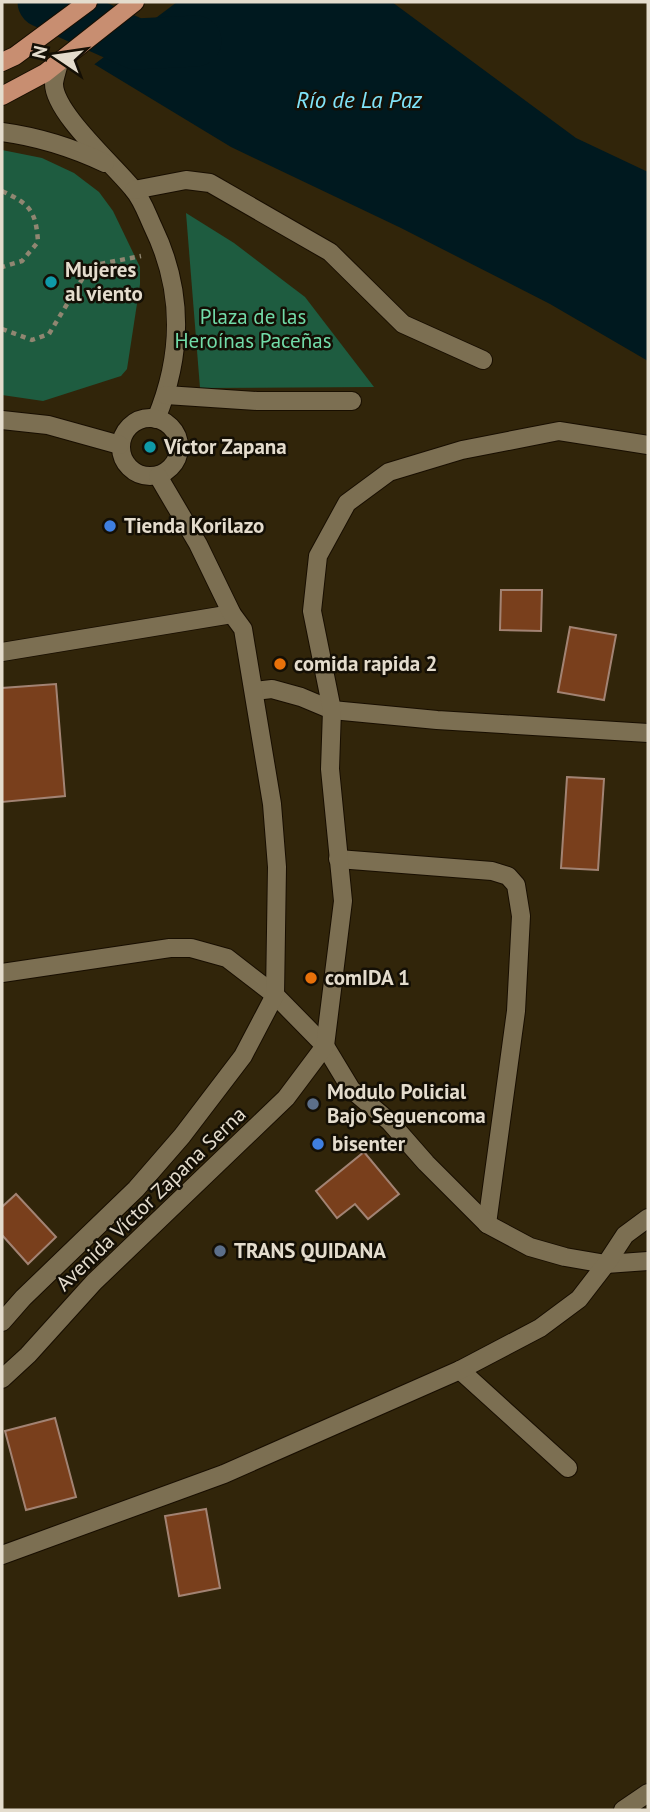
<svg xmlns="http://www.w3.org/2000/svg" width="650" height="1812" viewBox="0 0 650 1812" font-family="'PT Sans',sans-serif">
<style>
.green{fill:#1e5c40}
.water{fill:#00191f}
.pier{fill:#31250a}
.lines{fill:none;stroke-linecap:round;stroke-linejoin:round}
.river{stroke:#00191f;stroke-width:51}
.building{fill:#793f1c;stroke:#a28373;stroke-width:2}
.minor-casing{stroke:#180e00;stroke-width:20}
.major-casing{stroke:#180e00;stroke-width:20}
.path{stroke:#908671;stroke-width:4.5;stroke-dasharray:5 5;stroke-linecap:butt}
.minor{stroke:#7c6f52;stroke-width:18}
.major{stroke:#c88e71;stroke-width:18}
.culture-dot{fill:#0f9aa8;stroke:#140f05;stroke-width:2.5}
.shop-dot{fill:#3f7fe0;stroke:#140f05;stroke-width:2.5}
.food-dot{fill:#e8710a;stroke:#140f05;stroke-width:2.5}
.service-dot{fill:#5c6f8a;stroke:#140f05;stroke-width:2.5}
.labels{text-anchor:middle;stroke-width:5;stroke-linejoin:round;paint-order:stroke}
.poi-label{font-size:21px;font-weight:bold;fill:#e4dccd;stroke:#140f05;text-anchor:start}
.park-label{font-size:21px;fill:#72dba8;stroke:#140f05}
.street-label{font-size:21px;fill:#e4dccd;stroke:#140f05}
.water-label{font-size:23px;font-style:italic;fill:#80e4f9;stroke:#140f05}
</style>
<rect width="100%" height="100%" fill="#31250a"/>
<!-- green -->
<g class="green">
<path d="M2,150L42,158L74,173L99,192L113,211L140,267V284L127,369L121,376L43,401L2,395Z"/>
<path d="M186,213L234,243L305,297L374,387L200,388Z"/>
</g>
<!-- water -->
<path class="water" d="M127,2H392L576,138L648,172V361L550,304L401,228L231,147L94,64L144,27Z"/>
<!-- pier -->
<path class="pier" d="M124,2H177L92,66V62L139,26Z"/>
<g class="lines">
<!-- river -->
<path class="river" d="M43,2L136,44L196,41"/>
</g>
<!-- building -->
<g class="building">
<path d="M501,590H542L541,631L500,630Z"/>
<path d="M570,627L616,635L604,700L558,692Z"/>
<path d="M56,684L65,796L2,802V688Z"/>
<path d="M567,777L604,779L598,870L561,868Z"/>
<path d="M364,1152L399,1194L368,1219L355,1204L337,1218L316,1191Z"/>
<path d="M16,1194L56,1237L28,1264L2,1235V1207Z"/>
<path d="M55,1418L76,1497L26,1510L5,1431Z"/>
<path d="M206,1509L220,1588L179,1596L165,1516Z"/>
</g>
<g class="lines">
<defs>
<g id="minor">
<path d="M59,62C58,68 55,76 54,83C53,112 115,166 133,189C142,199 147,214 153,227C184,291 183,354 156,419"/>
<path d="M2,132C39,137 71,147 105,163"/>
<path d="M134,190L186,180L210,183L330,252L403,324L483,360"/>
<path d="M166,395L257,401H352"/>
<circle cx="150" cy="447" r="29"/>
<path d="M2,420L48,425L120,445"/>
<path d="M2,652L232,614"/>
<path d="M254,691L272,689L301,697L332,710L437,720L648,733"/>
<path d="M338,859L492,871L508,876L516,885L521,916L516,1011L487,1224"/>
<path d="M2,973L170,948H191L227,958L275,995L325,1046L351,1089L390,1122L426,1163L487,1224L530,1247L565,1257L606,1264L648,1261"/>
<path d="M2,1322L23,1298L136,1189L182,1136L243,1056L275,995L277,867L272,804L243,629L232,614L198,544L158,476"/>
<path d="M460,1370L568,1468"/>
<path d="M2,1379L28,1355L94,1282L286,1098L325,1046L343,901L330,769L332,710L312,611L318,556L347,503L389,472L462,450L559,431L648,445"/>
<path d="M2,1555L224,1474L460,1370L540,1328L579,1299L606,1264L625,1235L648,1218"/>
<path d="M623,1810L648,1793"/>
</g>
<g id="major">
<path d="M2,62L15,56L88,2"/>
<path d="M2,96L45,73L135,2"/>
</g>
</defs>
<!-- minor casing -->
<use href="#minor" class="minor-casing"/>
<!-- major casing -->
<use href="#major" class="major-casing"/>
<!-- path -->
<g class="path">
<path d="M2,191C30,204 36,211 38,242L22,261L2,267"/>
<path d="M2,329L32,340L49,334L90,266L141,256"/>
</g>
<!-- minor -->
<use href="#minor" class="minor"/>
<!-- major -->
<use href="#major" class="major"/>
</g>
<!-- markers -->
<g class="culture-dot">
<circle cx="51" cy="282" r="7"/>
<circle cx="150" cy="447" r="7"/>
</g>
<g class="shop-dot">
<circle cx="110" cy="526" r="7"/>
<circle cx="318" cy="1144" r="7"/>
</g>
<g class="food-dot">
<circle cx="280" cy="664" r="7"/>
<circle cx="311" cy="978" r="7"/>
</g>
<g class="service-dot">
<circle cx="313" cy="1104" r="7"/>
<circle cx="220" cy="1251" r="7"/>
</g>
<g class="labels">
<!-- poi labels -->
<g class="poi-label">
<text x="65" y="277">Mujeres<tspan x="65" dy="24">al viento</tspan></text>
<text x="164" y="454">Víctor Zapana</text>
<text x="124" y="533">Tienda Korilazo</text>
<text x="294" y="671">comida rapida 2</text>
<text x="325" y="985">comIDA 1</text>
<text x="327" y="1099">Modulo Policial<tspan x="327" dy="24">Bajo Seguencoma</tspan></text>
<text x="332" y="1151">bisenter</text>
<text x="234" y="1258">TRANS QUIDANA</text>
</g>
<!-- park labels -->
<g class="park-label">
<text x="253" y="324">Plaza de las<tspan x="253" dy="24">Heroínas Paceñas</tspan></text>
</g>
<!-- street labels -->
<g class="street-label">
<text transform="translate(151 1199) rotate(-44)" y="7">Avenida Víctor Zapana Serna</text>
</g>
<!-- water labels -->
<g class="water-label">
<text x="359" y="108">Río de La Paz</text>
</g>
</g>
<!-- border -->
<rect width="650" height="1812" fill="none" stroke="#e4dccd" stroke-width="7"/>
<!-- north arrow -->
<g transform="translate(56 56) rotate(283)" stroke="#140f05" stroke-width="5" paint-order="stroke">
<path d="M0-5L12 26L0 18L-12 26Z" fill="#e4dccd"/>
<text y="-10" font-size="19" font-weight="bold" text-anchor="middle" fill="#e4dccd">N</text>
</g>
</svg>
